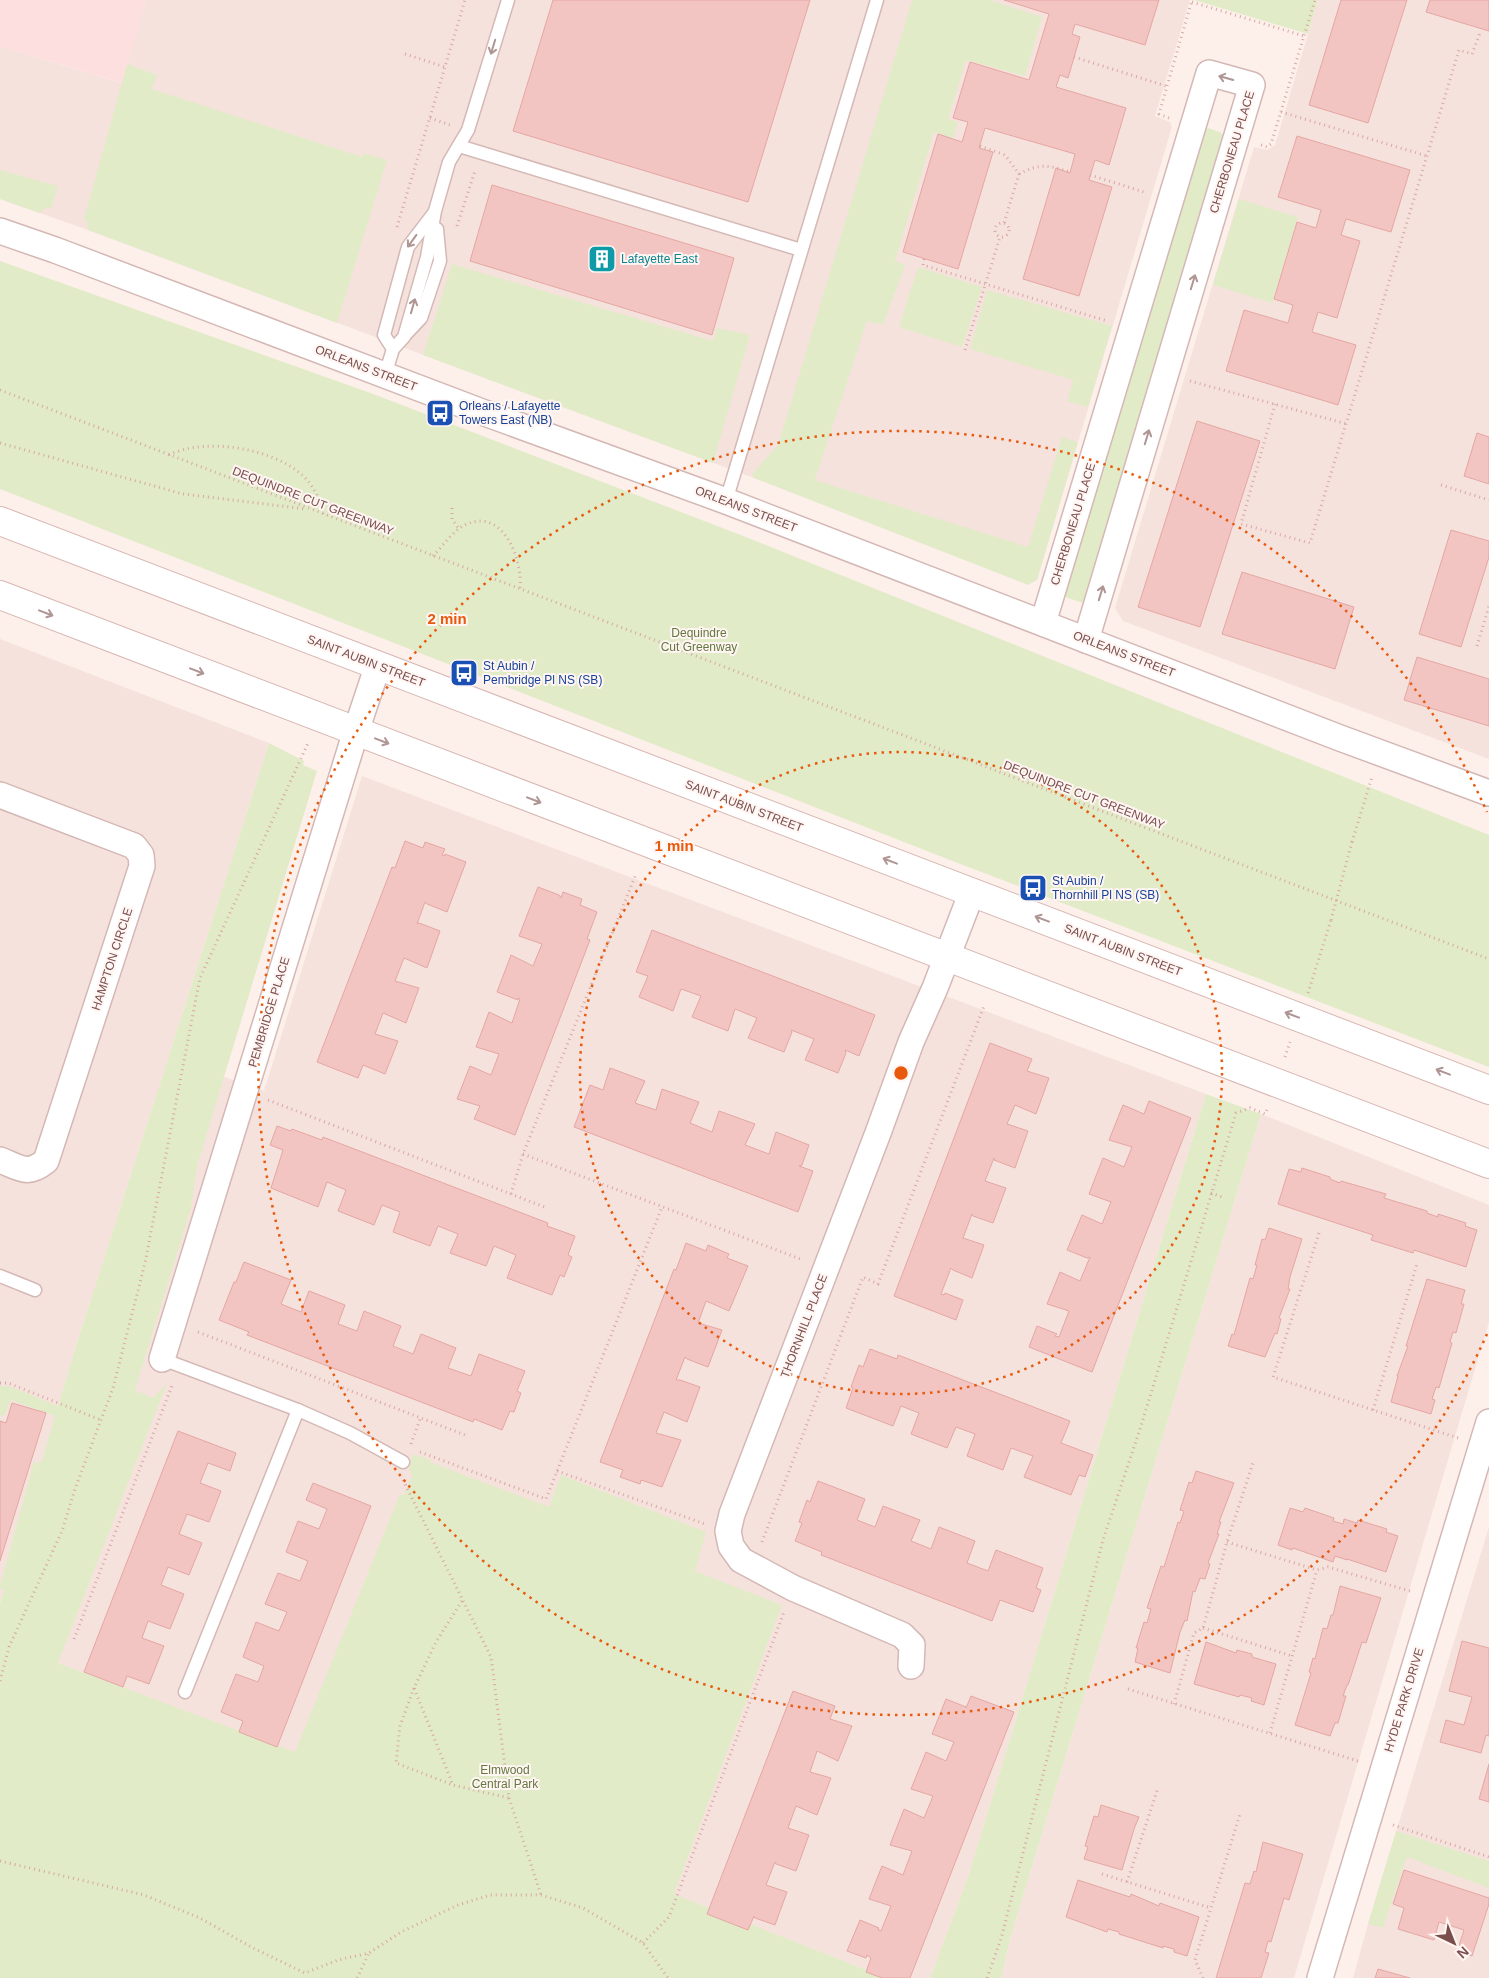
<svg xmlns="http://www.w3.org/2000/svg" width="1489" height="1978" viewBox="0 0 1489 1978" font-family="Helvetica,sans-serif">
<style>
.residential{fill:#f6e2dc}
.commercial{fill:#fddfe0}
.green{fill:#e2ebc8}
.building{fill:#f2c5c2;stroke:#e5a6a3}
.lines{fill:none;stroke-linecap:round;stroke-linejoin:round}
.lane-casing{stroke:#d4b8b5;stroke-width:15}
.street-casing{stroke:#d4b8b5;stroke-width:28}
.secondary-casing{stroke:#d7b6b2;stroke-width:30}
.path{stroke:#d8a7a5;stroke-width:3;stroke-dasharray:1 4;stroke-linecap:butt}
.lane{stroke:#fff;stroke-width:12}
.street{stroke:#fff;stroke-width:25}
.secondary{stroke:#fff;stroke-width:28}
.path-bridge{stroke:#d8a7a5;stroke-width:3;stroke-dasharray:1 4;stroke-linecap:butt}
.oneway{stroke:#af9594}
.ring{fill:none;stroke:#e8590c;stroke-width:2.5;stroke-dasharray:2.5 5}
.labels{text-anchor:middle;stroke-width:4;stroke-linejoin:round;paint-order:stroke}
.street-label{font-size:12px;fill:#794e4d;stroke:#fff5f2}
.culture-label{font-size:12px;fill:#0d838f;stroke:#fff5f2;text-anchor:start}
.transit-label{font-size:12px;fill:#164399;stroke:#fff5f2;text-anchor:start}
.park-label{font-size:12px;fill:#647841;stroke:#fff5f2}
.centre{fill:#e8590c;stroke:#fff5f2;stroke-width:2.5}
.ring-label{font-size:15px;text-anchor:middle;font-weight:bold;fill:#e8590c;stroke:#fff5f2;stroke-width:4;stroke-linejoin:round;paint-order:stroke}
</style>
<rect width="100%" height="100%" fill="#fdf0eb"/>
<!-- residential -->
<g class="residential">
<path d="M146,0H1190L1155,116L1170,122L1172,127L1037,580L1033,582L88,230L0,199V46L121,83Z"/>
<path d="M1318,0H1489V759L1123,621L1115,608L1254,147L1267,150L1275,145Z"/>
<path d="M0,639L269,743L75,1349L0,1603Z"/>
<path d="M362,776L1206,1094L968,1877L930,1978H887L673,1894L777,1609L690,1574L705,1532L561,1476L549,1507L299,1757L45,1658L219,1075L264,1091Z"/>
<path d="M1261,1114L1489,1205V1322L1294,1978H1001L1011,1936Z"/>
<path d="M1489,1527V1978H1353L1368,1924Z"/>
</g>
<!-- commercial -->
<path class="commercial" d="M0,0H146L122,83L0,46Z"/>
<!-- green -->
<g class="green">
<path d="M912,0H990L1042,17L1025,76L966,60L948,119L958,122L953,139L934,132L895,261L905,265L883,325L867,321L815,480L1028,547L1062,437L1078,442L1037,580L1028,585L754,478L752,474L778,445Z"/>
<path d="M1194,0H1318L1308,34Z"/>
<path d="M127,64L157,75L152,89L362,157L364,153L387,160L337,323L88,230L87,221L84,219Z"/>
<path d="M1208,128L1220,132L1223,135L1083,603L1065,597L1204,131Z"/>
<path d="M0,170L58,186L51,209L45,208L39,213L0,199Z"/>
<path d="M1239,199L1298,217L1272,303L1213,285Z"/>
<path d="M0,261L376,395L746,537L1489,835V1067L950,860L0,489Z"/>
<path d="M452,264L713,341L717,328L750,335L713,463L423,355Z"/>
<path d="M918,267L982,287L962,347L899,327Z"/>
<path d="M987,290L1112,326L1088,407L1067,401L1073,380L970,349Z"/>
<path d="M269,743L304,761L303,765L317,771L197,1166L191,1208L135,1390L153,1398L167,1383L58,1663L295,1752L400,1494L404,1495L412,1476L408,1467L413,1454L431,1460L430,1462L549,1507L561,1475L706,1532L695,1571L782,1605L674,1894L887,1978H0V1603L4,1590L0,1589V1585L34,1462L41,1463L55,1416L11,1400L4,1416L0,1415V1386H9L58,1406L75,1349Z"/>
<path d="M1206,1094L1261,1114L1011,1936L1001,1978H930L968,1877Z"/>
<path d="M1396,1831L1489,1861V1888L1407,1857L1383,1928L1368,1924Z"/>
</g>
<!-- building -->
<g class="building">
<path d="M553,0H810L748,202L513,131Z"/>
<path d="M1004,0H1159L1145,45L1075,24L1072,34L1080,37L1068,78L1060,75L1056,87L1126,108L1109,165L1095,160L1089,180L1112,187L1079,296L1023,279L1056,168L1070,173L1075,154L985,128L979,148L993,152L958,269L903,252L938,134L962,142L968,122L953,118L970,62L1029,80L1049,14Z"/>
<path d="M1341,0H1407L1368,123L1309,105Z"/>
<path d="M1430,0H1489V31L1426,12Z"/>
<path d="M1297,136L1410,170L1391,232L1346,219L1341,235L1360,241L1337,318L1318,312L1312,332L1356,345L1338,405L1226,371L1244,310L1288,323L1293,305L1274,299L1297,222L1316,228L1321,210L1278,197Z"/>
<path d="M492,185L734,258L712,335L470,261Z"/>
<path d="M1197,421L1260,441L1200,627L1138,607Z"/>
<path d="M1477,433L1489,437V484L1464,476Z"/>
<path d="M1451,530L1489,541V557L1461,647L1419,634Z"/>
<path d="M1242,572L1354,607L1335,669L1222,634Z"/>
<path d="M1417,657L1489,679V726L1404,700Z"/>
<path d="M405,841L423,848L425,842L445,849L442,855L445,856V854L466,862L447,912L427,904L425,902L417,924L419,923L440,931L427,968L404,958L395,981L419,988L406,1023L383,1013L375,1034L398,1041L385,1074L363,1065L358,1078L317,1062L392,867L395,868Z"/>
<path d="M538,887L559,895L561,898L563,892L582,899L580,905L597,912L587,939L590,940L515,1135L474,1119L480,1106L457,1099L470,1066L491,1075L499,1054L476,1047L489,1012L512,1023L520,999L518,998V1000L497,992L511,955L533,966L542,944L519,936Z"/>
<path d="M652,930L875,1015L859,1056L845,1050L846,1053L838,1073L805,1060L814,1039L791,1030L792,1032L784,1052L748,1038L757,1018L735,1009L728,1031L692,1017L701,996L681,989L673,1011L639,997L648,976L636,972Z"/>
<path d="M990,1043L1032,1059L1027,1071L1049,1078L1036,1114L1015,1105L1007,1124L1028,1131L1015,1168L994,1160V1158L985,1181L1006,1188L993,1223L973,1216L972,1214L963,1238L984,1245L972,1278L953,1270L951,1268L941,1294L944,1295L945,1293L963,1300L956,1320L894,1296Z"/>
<path d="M610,1068L645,1081L635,1103L656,1110L662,1089L699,1102L690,1123L712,1132L719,1111L755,1124L745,1145L769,1154L776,1132L809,1145L802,1165L799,1166L813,1171L798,1212L574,1127L590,1085L603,1090Z"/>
<path d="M1149,1101L1191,1118L1092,1372L1029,1347L1037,1326L1057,1334L1055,1336L1059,1337L1069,1311L1047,1304L1060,1272L1080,1281L1090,1257L1087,1258L1067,1250L1082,1215L1102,1224L1111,1202L1089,1194L1103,1158L1124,1167L1132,1147L1109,1140L1123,1105L1144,1114Z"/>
<path d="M277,1126L291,1131L292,1129L322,1140L323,1137L548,1223L547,1226L575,1236L568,1255L572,1257L564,1277L560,1275L552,1295L507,1278L516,1255L494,1246L486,1266L450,1253L458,1234L438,1226L430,1246L393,1232L400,1212L382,1205L374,1225L338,1211L346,1190L327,1182L318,1207L271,1188L283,1150L270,1145Z"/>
<path d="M1302,1168L1330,1177V1179L1340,1183L1341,1181L1386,1194L1384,1198L1427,1211V1213L1438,1217V1214L1466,1223L1465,1226L1477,1230L1466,1267L1414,1250L1413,1253L1371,1240L1373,1235L1278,1204L1289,1169L1301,1172Z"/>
<path d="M1269,1228L1302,1239L1290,1277L1288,1289H1290L1279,1318L1281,1319L1277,1334L1275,1333L1265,1357L1228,1346L1232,1334L1234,1335L1250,1278L1253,1279L1257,1265H1255L1262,1239L1265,1240Z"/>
<path d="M686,1243L706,1251L708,1245L729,1254L727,1258L748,1266L729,1311L706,1301L698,1323L722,1330L708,1367L687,1359L685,1357L676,1380H680L700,1387L687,1422L664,1412L656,1433L681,1440L662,1487L641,1480L640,1484L620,1477L623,1470L600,1462L674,1269L676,1270Z"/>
<path d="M244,1262L291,1280L281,1304L301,1312L309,1291L345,1305L338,1324L357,1331L364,1311L401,1326L393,1346L413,1354L421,1334L456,1348L448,1368L471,1376L479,1354L525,1371L517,1391L521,1393L514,1412L510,1411L502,1430L474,1419L473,1422L247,1335L249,1332L219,1320L234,1282H236Z"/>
<path d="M1427,1279L1465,1290L1461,1304H1464L1456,1333L1453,1332L1450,1342L1452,1343L1439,1388L1436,1387L1432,1399L1435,1400L1431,1414L1391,1402L1398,1376H1397L1408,1346H1406Z"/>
<path d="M870,1349L897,1359L898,1355L1070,1421L1061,1443L1093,1455L1085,1477L1079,1475L1071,1495L1024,1477L1033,1456L1011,1448L1003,1470L967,1456L975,1434L956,1427L947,1448L911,1434L919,1413L901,1406L893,1426L846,1408L853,1388L851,1387L859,1365L863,1367Z"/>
<path d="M12,1403L46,1413L0,1561V1421L6,1423Z"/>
<path d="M178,1431L236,1453L230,1471L208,1463L200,1483L221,1491L209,1522L187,1514L179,1534L202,1543L189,1575L168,1567L161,1585L184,1594L170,1629L148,1621L142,1638L164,1646L149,1684L127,1676L123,1687L84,1672Z"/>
<path d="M1196,1471L1234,1483L1219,1522H1221L1217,1534H1219L1208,1563L1210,1564L1205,1579L1200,1578L1195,1592L1193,1591L1187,1621L1185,1620L1180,1632L1170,1673L1135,1662L1138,1648H1136L1144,1622L1147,1623L1151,1609L1147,1608L1161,1566L1164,1567L1178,1522L1180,1523L1184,1511L1180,1510L1189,1482L1192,1483Z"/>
<path d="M818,1481L865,1499L857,1520L875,1527L883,1506L920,1520L911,1541L931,1549L939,1527L975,1541L967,1563L988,1571L996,1550L1043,1568L1036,1588L1041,1590L1033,1612L1000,1600L992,1621L821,1555L822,1552L795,1541L802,1523L799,1522L807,1500L810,1502Z"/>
<path d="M313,1483L371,1506L277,1747L239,1732L243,1721L221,1712L236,1674L258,1682L264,1666L243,1657L256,1622L279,1631L287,1612L265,1604L278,1573L300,1581L308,1561L286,1552L298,1521L319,1529L327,1509L306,1500Z"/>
<path d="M1290,1508L1303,1512L1305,1508L1334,1518L1333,1521L1343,1524L1344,1519L1357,1523L1358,1520L1387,1529L1386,1532L1398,1536L1386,1572L1347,1559V1560L1335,1556L1333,1562L1293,1548L1292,1550L1278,1545Z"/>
<path d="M1340,1586L1381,1598L1366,1643L1362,1642L1348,1685H1347L1343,1696H1346L1338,1723H1335L1330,1736L1295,1725L1311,1673L1309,1672L1313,1658L1315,1659L1323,1628L1327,1629L1331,1615H1333Z"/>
<path d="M1462,1641L1489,1648V1736L1486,1735L1481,1753L1440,1742L1446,1720L1464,1725L1472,1697L1449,1691Z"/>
<path d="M1206,1642L1236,1653L1237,1650L1252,1654V1657L1276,1664L1264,1705L1251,1701L1252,1698L1240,1695L1239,1697L1194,1684Z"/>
<path d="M793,1691L835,1706L830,1719L852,1726L838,1761L817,1751L810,1772L831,1778L817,1815L796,1806L788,1828L809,1835L796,1871L776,1864L775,1862L766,1885L787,1892L775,1925L755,1918L754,1916L748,1930L707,1914Z"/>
<path d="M971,1696L1014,1712L910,1978H882L866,1972L871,1958L867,1955L866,1958L847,1951L860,1920L879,1928L878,1930L881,1931L891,1906L869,1899L882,1866L903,1875L912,1851L890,1845L904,1809L924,1818L933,1796L911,1789L926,1752L946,1761L954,1742L932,1734L946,1699L966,1707V1708Z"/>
<path d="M1489,1764V1802L1479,1799Z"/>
<path d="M1101,1805L1139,1817L1134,1829L1122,1870L1084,1859L1088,1847L1085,1846L1094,1816L1098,1817Z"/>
<path d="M1263,1842L1303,1854L1289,1900L1284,1898L1271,1942L1268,1941L1265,1952L1269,1953L1261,1978H1216L1245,1883L1250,1884L1254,1871L1256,1872Z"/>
<path d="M1404,1870L1489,1898V1904L1472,1956L1457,1952L1464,1930L1439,1922L1434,1940L1398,1929L1404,1908L1393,1904Z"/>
<path d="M1078,1880L1130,1897L1131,1894L1159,1906L1160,1903L1199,1917L1187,1956L1174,1952V1949L1163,1946V1948L1119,1934V1932L1108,1929L1107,1932L1066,1917Z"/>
<path d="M1378,1969L1410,1978H1375Z"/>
</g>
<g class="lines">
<defs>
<g id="lane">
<path d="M459,146L801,250"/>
<path d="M406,334L421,318L440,261L437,229"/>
<path d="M393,349L384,335L408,247L434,213"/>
<path d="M385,375L393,349L404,337L427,257L435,211L449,162L468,130L508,0"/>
<path d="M726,501L877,0"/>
<path d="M0,1276L35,1290"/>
<path d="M162,1359L298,1410L350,1433L403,1462"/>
<path d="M185,1692L298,1410"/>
</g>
<g id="street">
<path d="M0,231L55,250L482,412L726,501L1340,738L1489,793"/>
<path d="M1043,623L1209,73L1252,85L1086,640"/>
<path d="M0,795L134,846L141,855L142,866L46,1161C27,1176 21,1168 0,1160"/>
<path d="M162,1359L356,731L378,665"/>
<path d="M911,1666L912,1645L902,1635L793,1588L741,1560L731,1546L728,1531L732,1514L878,1133L911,1042L935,988L972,892"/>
<path d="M1320,1978L1489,1422"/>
</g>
<g id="secondary">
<path d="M0,521L1489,1090"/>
<path d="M0,595L1489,1164"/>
</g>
</defs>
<!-- lane casing -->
<use href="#lane" class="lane-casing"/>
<!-- street casing -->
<use href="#street" class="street-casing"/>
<!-- secondary casing -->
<use href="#secondary" class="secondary-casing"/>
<!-- path -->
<g class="path">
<path d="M1192,2L1304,36"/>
<path d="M405,54L445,67"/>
<path d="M1074,57L1166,86"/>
<path d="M1281,112L1427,156"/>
<path d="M430,118L450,125"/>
<path d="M1169,118L1159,114L1192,0"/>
<path d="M1261,145L1267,147L1271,144L1315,0"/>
<path d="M980,146L1005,155L1019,174L1004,223"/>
<path d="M1019,174C1040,163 1048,165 1070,172"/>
<path d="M1090,175L1147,193"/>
<circle cx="1002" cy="230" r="7"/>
<path d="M457,226L475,171"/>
<path d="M397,227L465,0"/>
<path d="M924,259L923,265L1107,321"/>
<path d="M965,350L1000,237"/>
<path d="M1190,381L1347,424"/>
<path d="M0,390L1489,959"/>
<path d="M1275,404L1241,524L1310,543L1459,50L1472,54L1480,33"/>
<path d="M0,443L183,494L306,509"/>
<path d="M169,455C205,437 271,448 301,474C313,484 320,499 323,514"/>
<path d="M1441,485L1489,500"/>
<path d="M452,508V519L459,529"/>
<path d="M433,556C443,546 454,529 467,524C504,508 523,561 520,589"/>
<path d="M1477,646L1489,606"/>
<path d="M1352,842L1372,777"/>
<path d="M1308,993L1331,920"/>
<path d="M1285,1057L1290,1042"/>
<path d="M268,1100L547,1208"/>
<path d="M523,1154L803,1260"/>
<path d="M1211,1193L1222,1197"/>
<path d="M511,1194L523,1154L636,874"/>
<path d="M1319,1233L1273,1377L1458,1438"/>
<path d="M198,1332L465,1435"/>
<path d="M0,1383H8L101,1420"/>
<path d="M1373,1410L1417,1264"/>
<path d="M411,1444L420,1419"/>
<path d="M420,1452L546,1499L662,1207"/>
<path d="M557,1471L705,1524"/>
<path d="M403,1480L491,1657L509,1798L541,1895"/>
<path d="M762,1542L863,1277L878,1284L984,1006"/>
<path d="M1227,1542L1317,1570L1328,1567L1410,1591"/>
<path d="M462,1601L436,1642L414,1688L453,1785L509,1798"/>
<path d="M1203,1628L1292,1656"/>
<path d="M74,1639L173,1383"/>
<path d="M0,1681L9,1647L62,1531L75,1489L113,1388L145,1263L200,978L309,741"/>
<path d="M414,1688L400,1726L396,1763L453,1785"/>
<path d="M1128,1689L1358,1761"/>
<path d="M1174,1704L1194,1633L1203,1628L1227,1542L1254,1460"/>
<path d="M1270,1733L1317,1570"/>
<path d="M1393,1825L1489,1857"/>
<path d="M0,1861L144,1895L200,1918L253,1948L305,1973L338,1960L369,1953L401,1932L458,1905L490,1895H541L583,1908L643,1943L668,1978"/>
<path d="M1102,1874L1211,1908"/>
<path d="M1127,1882L1158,1788"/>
<path d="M643,1943L669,1917L784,1612"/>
<path d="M357,1978L369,1953"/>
<path d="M987,1978L1001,1939L1103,1540L1142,1423L1236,1113L1250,1108L1265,1114L1268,1108"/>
<path d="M1203,1978L1195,1960L1240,1814"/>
</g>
<!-- lane -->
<use href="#lane" class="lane"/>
<!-- street -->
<use href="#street" class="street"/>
<!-- secondary -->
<use href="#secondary" class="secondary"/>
<!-- path-bridge -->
<path class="path-bridge" d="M1331,920L1352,842"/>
</g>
<!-- one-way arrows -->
<defs><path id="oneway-shaft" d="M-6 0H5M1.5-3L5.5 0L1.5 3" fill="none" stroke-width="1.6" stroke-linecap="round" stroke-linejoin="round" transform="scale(1.25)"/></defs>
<g class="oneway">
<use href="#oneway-shaft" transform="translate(493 47) rotate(107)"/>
<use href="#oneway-shaft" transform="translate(1226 78) rotate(-164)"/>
<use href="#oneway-shaft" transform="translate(412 241) rotate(126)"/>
<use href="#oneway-shaft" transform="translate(1193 282) rotate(-73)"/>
<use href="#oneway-shaft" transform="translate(413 306) rotate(-74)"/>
<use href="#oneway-shaft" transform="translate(1147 437) rotate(-73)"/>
<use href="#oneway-shaft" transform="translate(1101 593) rotate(-73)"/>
<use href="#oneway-shaft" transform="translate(46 613) rotate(21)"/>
<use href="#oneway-shaft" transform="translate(197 671) rotate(21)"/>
<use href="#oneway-shaft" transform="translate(382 741) rotate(21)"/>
<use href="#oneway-shaft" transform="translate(534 800) rotate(21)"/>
<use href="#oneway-shaft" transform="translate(890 861) rotate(-159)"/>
<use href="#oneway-shaft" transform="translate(1042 919) rotate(-159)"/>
<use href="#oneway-shaft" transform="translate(1292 1015) rotate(-159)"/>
<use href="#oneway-shaft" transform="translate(1443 1072) rotate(-159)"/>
</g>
<!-- distance rings -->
<g class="ring">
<circle cx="901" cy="1073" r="321"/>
<path d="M1487 1334A642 642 0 1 1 1487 812"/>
</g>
<!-- icons -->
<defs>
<symbol id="building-square" viewBox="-11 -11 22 22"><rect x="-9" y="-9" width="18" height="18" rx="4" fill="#0f9aa8" stroke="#fff5f2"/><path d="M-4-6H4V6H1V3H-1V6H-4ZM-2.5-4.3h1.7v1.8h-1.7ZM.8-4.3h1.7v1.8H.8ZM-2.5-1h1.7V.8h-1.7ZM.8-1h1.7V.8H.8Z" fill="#fff"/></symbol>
<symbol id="bus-square" viewBox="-11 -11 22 22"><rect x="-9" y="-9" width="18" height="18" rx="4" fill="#1a4fb4" stroke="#fff5f2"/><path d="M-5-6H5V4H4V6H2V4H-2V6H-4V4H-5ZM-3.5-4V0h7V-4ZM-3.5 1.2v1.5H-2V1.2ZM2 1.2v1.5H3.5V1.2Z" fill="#fff"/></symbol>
</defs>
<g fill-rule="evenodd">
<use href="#building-square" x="586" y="243" width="32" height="32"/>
<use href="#bus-square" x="424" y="397" width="32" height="32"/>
<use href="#bus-square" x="448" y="657" width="32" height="32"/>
<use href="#bus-square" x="1017" y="872" width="32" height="32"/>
</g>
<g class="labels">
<!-- street labels -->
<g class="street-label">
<text transform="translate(1232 152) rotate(-73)" y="4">CHERBONEAU PLACE</text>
<text transform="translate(366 368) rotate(21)" y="4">ORLEANS STREET</text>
<text transform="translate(313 501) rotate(21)" y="4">DEQUINDRE CUT GREENWAY</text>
<text transform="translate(746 509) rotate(21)" y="4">ORLEANS STREET</text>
<text transform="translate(1073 524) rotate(-73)" y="4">CHERBONEAU PLACE</text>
<text transform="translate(1124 654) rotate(21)" y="4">ORLEANS STREET</text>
<text transform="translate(366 661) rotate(21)" y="4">SAINT AUBIN STREET</text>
<text transform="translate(1084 795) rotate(21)" y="4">DEQUINDRE CUT GREENWAY</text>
<text transform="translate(744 806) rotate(21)" y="4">SAINT AUBIN STREET</text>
<text transform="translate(1123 950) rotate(21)" y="4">SAINT AUBIN STREET</text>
<text transform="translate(112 959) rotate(-72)" y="4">HAMPTON CIRCLE</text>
<text transform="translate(269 1012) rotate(-73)" y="4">PEMBRIDGE PLACE</text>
<text transform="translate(804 1326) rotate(-69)" y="4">THORNHILL PLACE</text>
<text transform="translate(1404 1700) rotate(-73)" y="4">HYDE PARK DRIVE</text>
</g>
<!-- culture labels -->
<g class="culture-label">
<text x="621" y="263">Lafayette East</text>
</g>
<!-- transit labels -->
<g class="transit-label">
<text x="459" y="410">Orleans / Lafayette<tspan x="459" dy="14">Towers East (NB)</tspan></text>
<text x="483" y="670">St Aubin /<tspan x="483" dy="14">Pembridge Pl NS (SB)</tspan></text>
<text x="1052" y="885">St Aubin /<tspan x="1052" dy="14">Thornhill Pl NS (SB)</tspan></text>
</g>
<!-- park labels -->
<g class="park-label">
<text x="699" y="637">Dequindre<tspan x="699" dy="14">Cut Greenway</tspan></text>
<text x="505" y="1774">Elmwood<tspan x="505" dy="14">Central Park</tspan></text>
</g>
</g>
<circle cx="901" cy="1073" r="8" class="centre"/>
<g class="ring-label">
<text x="447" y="624">2 min</text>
<text x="674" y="851">1 min</text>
</g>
<!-- north arrow -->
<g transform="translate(1454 1943) rotate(137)" stroke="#fff5f2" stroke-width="4" paint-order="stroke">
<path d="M0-4L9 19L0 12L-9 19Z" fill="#794e4d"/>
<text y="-8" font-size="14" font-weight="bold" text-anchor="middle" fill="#794e4d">N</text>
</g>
</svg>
